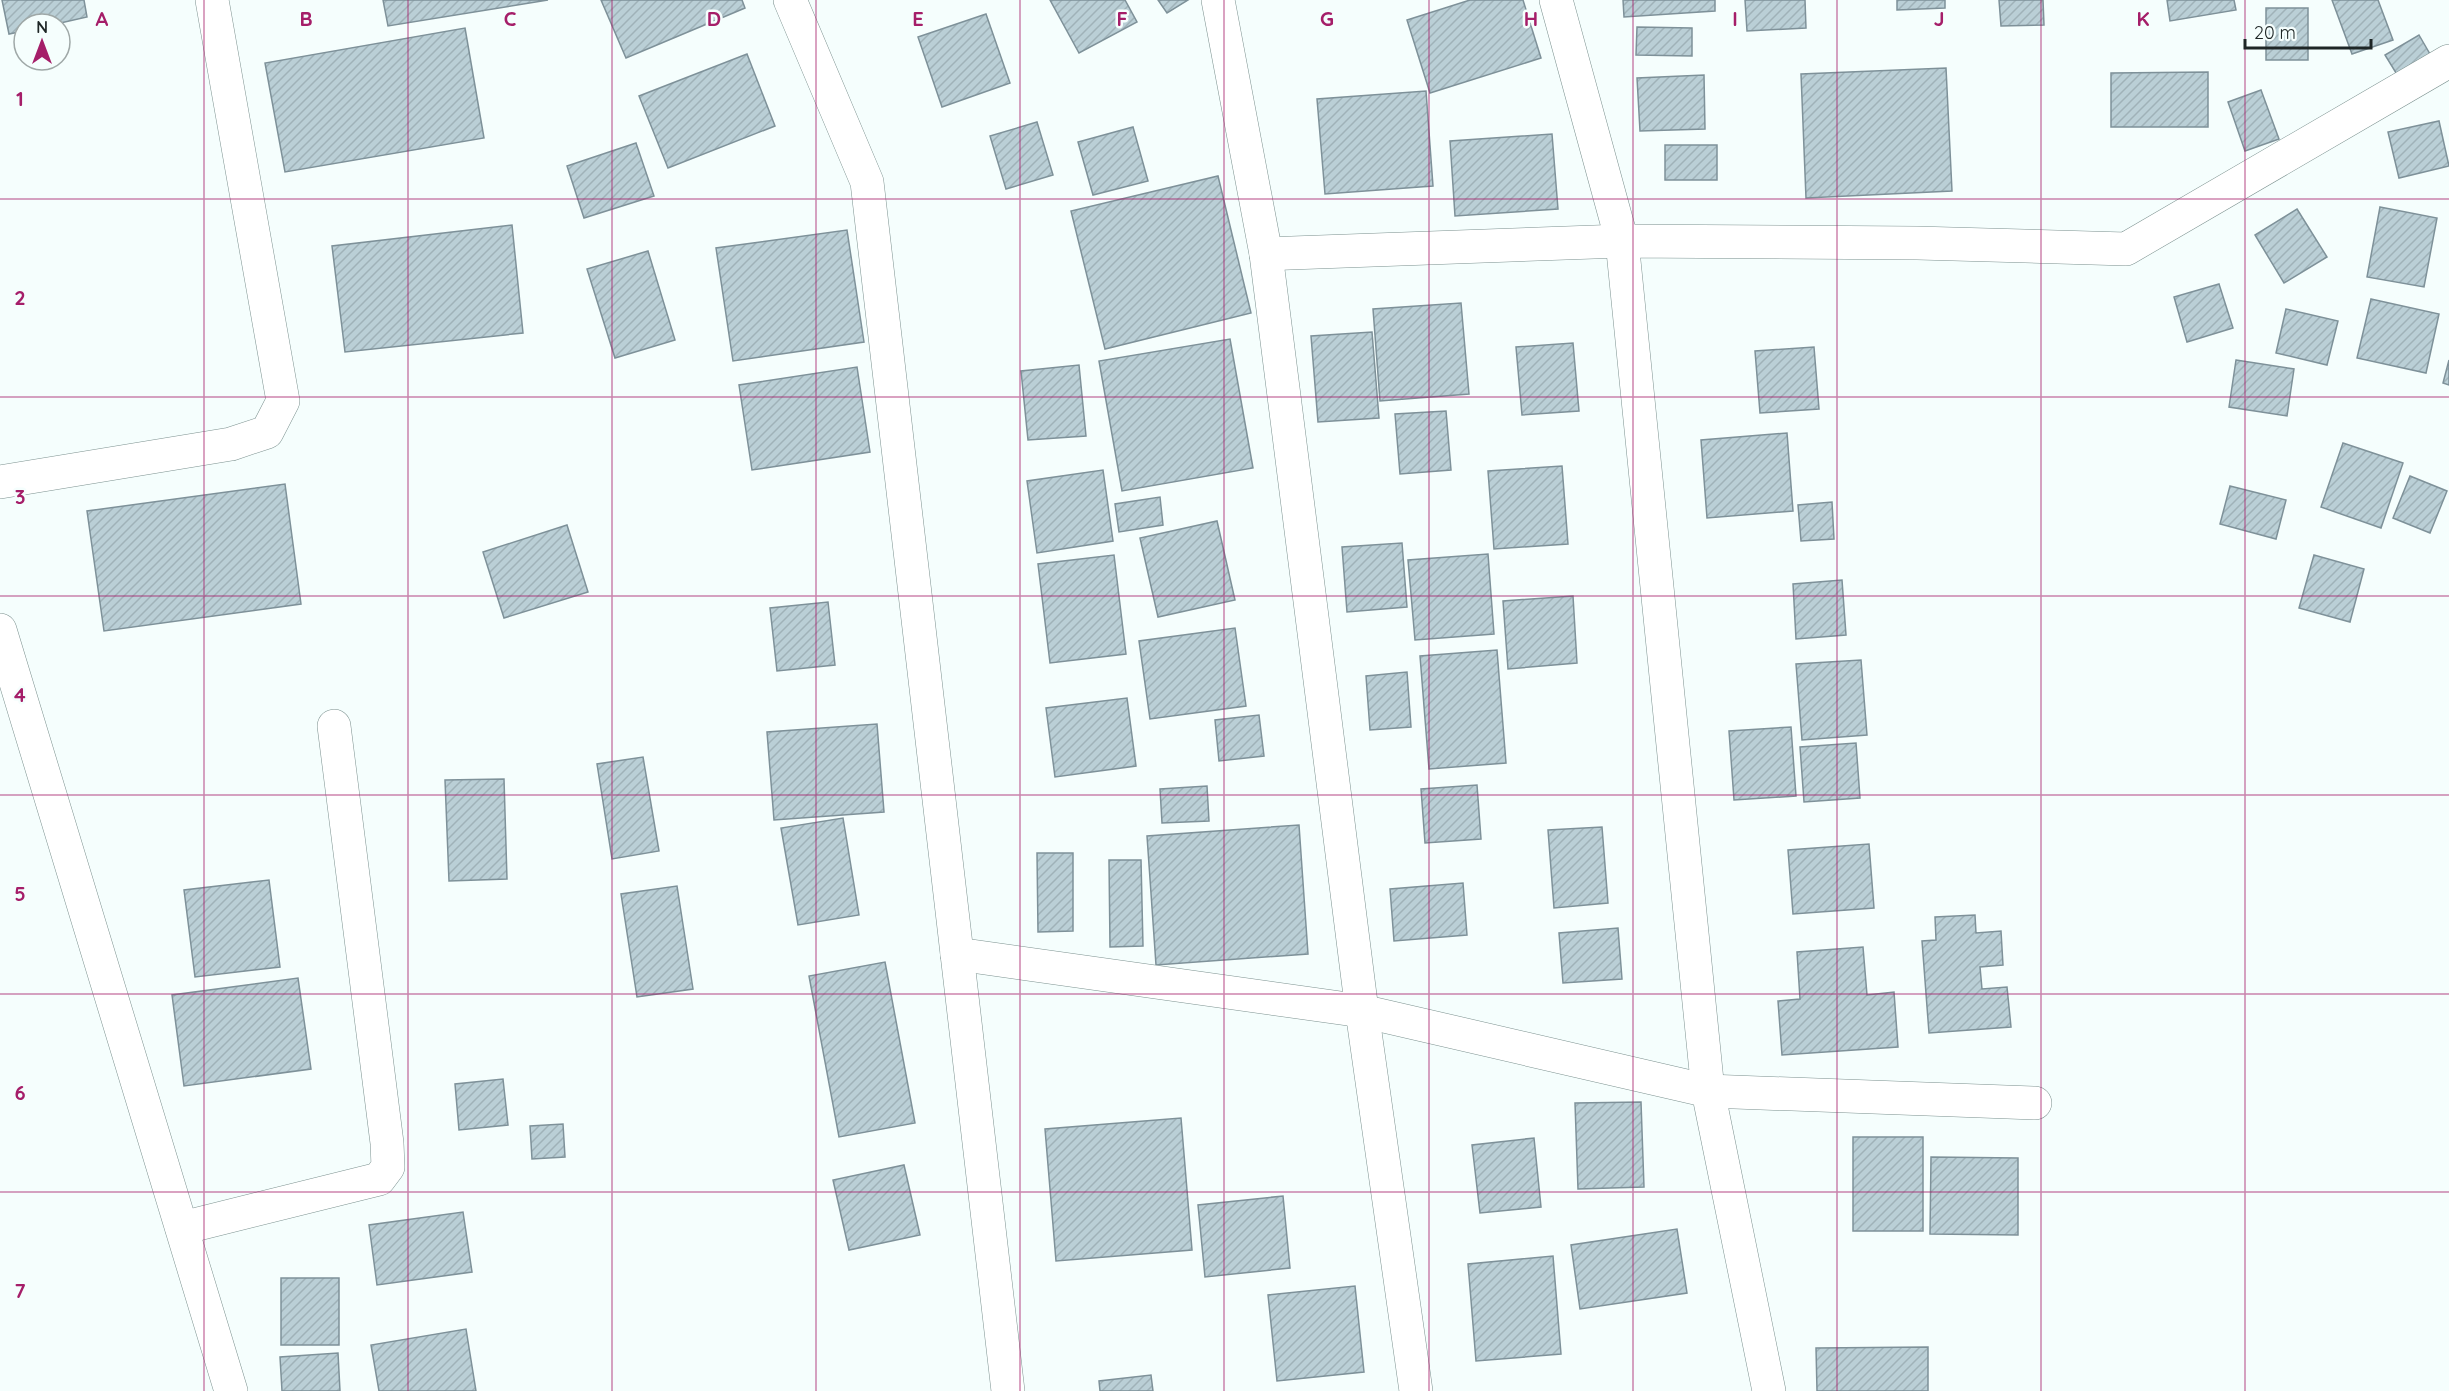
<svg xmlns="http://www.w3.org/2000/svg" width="2449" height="1391" viewBox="0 0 2449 1391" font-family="Quicksand,sans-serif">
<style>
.building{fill:url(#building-hatch);stroke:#7e9199;stroke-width:1.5}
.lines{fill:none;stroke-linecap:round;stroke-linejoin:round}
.street-casing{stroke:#7d9290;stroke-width:34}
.street{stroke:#fff;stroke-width:33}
.grid{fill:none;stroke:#a51e69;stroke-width:1.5;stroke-opacity:0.55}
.grid-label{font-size:20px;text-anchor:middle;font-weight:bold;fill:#a51e69;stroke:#f5fefd;stroke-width:5;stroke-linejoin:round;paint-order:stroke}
</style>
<defs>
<pattern id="building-hatch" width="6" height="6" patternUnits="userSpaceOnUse" patternTransform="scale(1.5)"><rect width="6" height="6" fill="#bacfd6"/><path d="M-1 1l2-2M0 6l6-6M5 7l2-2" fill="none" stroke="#9fb2b8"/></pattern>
</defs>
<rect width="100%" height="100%" fill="#f5fefd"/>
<!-- building -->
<g class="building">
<path d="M2,0H84L87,17L56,24H24V31L9,34Z"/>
<path d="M383,0H548L388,26Z"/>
<path d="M601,0H742L745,8L626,58Z"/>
<path d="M1050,0H1125L1137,22L1079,53Z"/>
<path d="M1158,0H1188L1167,13Z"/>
<path d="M1470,0H1523L1541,58L1430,93L1407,20Z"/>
<path d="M1623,0H1715V11L1624,17Z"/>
<path d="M1745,0H1805L1806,28L1747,31Z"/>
<path d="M1897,0H1945V8L1897,10Z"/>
<path d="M1999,0H2043L2044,25L2001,26Z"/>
<path d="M2167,0H2234L2236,10L2170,21Z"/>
<path d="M2332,0H2378L2393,40L2352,54Z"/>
<rect x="2266" y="8" width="42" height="52"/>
<path d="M986,14L1010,83L942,107L918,37Z"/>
<path d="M1637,27L1692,28V56L1636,55Z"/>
<path d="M465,28L484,138L285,172L265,63Z"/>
<path d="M2419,35L2434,61L2401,81L2385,55Z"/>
<path d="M747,54L775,126L668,168L639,96Z"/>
<path d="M1946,68L1952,191L1806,198L1801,74Z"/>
<path d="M2208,72V127H2111V73Z"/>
<path d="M1704,75L1705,129L1640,131L1637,78Z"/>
<path d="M2261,90L2279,139L2245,151L2228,102Z"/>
<path d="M1426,91L1433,186L1325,194L1317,99Z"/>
<path d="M2439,121L2449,166L2399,178L2388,132Z"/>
<path d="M1037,122L1053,175L1006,189L990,136Z"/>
<path d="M1133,127L1148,181L1093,195L1078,142Z"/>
<path d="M1552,134L1558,209L1455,216L1450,141Z"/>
<path d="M636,143L654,196L584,218L567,166Z"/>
<rect x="1665" y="145" width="52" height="35"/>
<path d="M1218,176L1251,313L1105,349L1071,211Z"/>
<path d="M2380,207L2437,218L2424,287L2367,277Z"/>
<path d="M2297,209L2327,257L2284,283L2255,235Z"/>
<path d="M512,225L523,333L345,352L332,246Z"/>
<path d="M847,230L864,342L733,361L716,248Z"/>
<path d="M648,251L675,340L615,358L587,269Z"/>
<path d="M2219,284L2233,328L2187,342L2174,297Z"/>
<path d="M2371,299L2439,314L2426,373L2357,358Z"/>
<path d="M1461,303L1469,394L1380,401L1373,309Z"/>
<path d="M2286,309L2338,321L2327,365L2276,353Z"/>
<path d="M1372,332L1379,418L1318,422L1311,336Z"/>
<path d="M1230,339L1253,468L1122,491L1099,361Z"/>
<path d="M1573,343L1579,411L1522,415L1516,347Z"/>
<path d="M1814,347L1819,409L1760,413L1755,351Z"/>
<path d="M2236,360L2294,369L2287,416L2229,407Z"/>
<path d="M2449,360V385L2443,383Z"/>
<path d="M1079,365L1086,436L1028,440L1021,371Z"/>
<path d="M857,367L870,452L752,470L739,385Z"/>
<path d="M1446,411L1451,470L1400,474L1395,414Z"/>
<path d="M1787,433L1793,511L1707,518L1701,440Z"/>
<path d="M2343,443L2403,463L2381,528L2321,507Z"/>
<path d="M1562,466L1568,544L1494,549L1488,471Z"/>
<path d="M1103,470L1113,541L1037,553L1027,481Z"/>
<path d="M2410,476L2447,491L2430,533L2393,518Z"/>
<path d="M285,484L301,604L104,631L87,511Z"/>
<path d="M2230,486L2286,500L2276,539L2220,524Z"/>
<path d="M1160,497L1163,525L1119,532L1115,504Z"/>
<path d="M1832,502L1834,539L1801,541L1798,505Z"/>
<path d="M1217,521L1235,600L1158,617L1140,538Z"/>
<path d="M567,525L588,592L504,618L483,552Z"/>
<path d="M1402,543L1407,607L1347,612L1342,547Z"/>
<path d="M1488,554L1494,634L1415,640L1408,560Z"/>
<path d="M1114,555L1126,654L1050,663L1038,564Z"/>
<path d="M2314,555L2364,569L2350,622L2299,608Z"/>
<path d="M1842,580L1846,635L1796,639L1793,584Z"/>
<path d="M1573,596L1577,663L1508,669L1503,601Z"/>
<path d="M828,602L835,665L777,671L770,608Z"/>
<path d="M1235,628L1246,706L1150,719L1139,641Z"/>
<path d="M1497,650L1506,763L1429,769L1420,656Z"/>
<path d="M1861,660L1867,735L1802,740L1796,664Z"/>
<path d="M1407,672L1411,727L1370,730L1366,676Z"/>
<path d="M1127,698L1136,766L1055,777L1046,708Z"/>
<path d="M1259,715L1264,756L1219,761L1215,720Z"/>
<path d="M877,724L884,812L774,820L767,732Z"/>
<path d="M1791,727L1796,796L1734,800L1729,731Z"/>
<path d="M1856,743L1860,798L1804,802L1800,747Z"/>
<path d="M643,757L659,851L612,859L597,764Z"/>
<path d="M504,779L507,879L449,881L445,780Z"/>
<path d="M1477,785L1481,839L1425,843L1421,789Z"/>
<path d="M1207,786L1209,821L1162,823L1160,789Z"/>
<path d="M843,818L859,915L798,925L781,828Z"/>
<path d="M1299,825L1308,954L1156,965L1147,836Z"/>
<path d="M1602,827L1608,903L1554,908L1548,830Z"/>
<path d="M1869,844L1874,908L1793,914L1788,850Z"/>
<path d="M1037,853H1073V931L1038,932Z"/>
<path d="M1109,860H1141L1143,946L1110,947Z"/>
<path d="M269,880L280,967L195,977L184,890Z"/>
<path d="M1463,883L1467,935L1394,941L1390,889Z"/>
<path d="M677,886L693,989L637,997L621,894Z"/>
<path d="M1975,915L1976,933L2001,931L2003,965L1980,967L1982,989L2007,987L2011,1027L1929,1033L1922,941L1936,940L1935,917Z"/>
<path d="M1618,928L1622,979L1563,983L1559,933Z"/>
<path d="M1863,947L1867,995L1894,992L1898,1047L1782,1055L1778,1001L1800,999L1797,952Z"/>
<path d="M885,962L915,1123L839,1137L809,976Z"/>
<path d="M298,978L311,1069L184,1086L172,995Z"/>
<path d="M503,1079L508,1125L459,1130L455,1084Z"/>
<path d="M1641,1102L1644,1187L1578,1189L1575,1103Z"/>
<path d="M1181,1118L1192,1250L1056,1261L1045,1129Z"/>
<path d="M563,1124L565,1157L532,1159L530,1126Z"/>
<rect x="1853" y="1137" width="70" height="94"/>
<path d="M1534,1138L1541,1207L1480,1213L1472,1145Z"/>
<path d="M1931,1157L2018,1158V1235L1930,1234Z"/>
<path d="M904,1165L920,1235L849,1250L833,1180Z"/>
<path d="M1283,1196L1290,1268L1205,1277L1198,1205Z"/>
<path d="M463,1212L472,1272L377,1285L369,1225Z"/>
<path d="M1677,1229L1687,1293L1580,1309L1571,1245Z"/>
<path d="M1553,1256L1561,1354L1476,1361L1468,1264Z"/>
<rect x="281" y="1278" width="58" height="67"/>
<path d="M1355,1286L1364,1372L1277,1381L1268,1295Z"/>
<path d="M466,1329L476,1391H379L371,1345Z"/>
<path d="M1928,1347V1391H1817L1816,1348Z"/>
<path d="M338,1353L340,1391H282L280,1357Z"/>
<path d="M1151,1375L1153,1391H1100L1099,1381Z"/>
</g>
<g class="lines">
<defs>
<g id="street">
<path d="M790,0L867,182L1008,1391"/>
<path d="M1218,0L1266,254L1362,1011L1416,1391"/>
<path d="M1556,0L1622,241L1708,1091L1769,1391"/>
<path d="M1266,254L1622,241L1917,243L2126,249L2449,61"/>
<path d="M0,482L231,444L267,432L283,401L212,0"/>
<path d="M0,630L231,1391"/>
<path d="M957,954L1362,1011L1708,1091L2035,1103"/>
<path d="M182,1228L379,1179L388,1167L387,1143L334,726"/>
</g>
</defs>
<!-- street casing -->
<use href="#street" class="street-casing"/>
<!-- street -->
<use href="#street" class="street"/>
</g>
<!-- grid -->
<path class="grid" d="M204,0V1391M408,0V1391M612,0V1391M816,0V1391M1020,0V1391M1224,0V1391M1429,0V1391M1633,0V1391M1837,0V1391M2041,0V1391M2245,0V1391M0,199H2449M0,397H2449M0,596H2449M0,795H2449M0,994H2449M0,1192H2449"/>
<g class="grid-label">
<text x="102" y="26">A</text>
<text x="306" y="26">B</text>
<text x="510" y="26">C</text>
<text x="714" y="26">D</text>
<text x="918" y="26">E</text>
<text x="1122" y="26">F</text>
<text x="1327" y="26">G</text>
<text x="1531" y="26">H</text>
<text x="1735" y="26">I</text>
<text x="1939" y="26">J</text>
<text x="2143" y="26">K</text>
<text x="20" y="106">1</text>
<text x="20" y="305">2</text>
<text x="20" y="504">3</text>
<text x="20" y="702">4</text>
<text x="20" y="901">5</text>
<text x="20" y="1100">6</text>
<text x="20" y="1298">7</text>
</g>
<!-- north arrow -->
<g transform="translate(42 42)"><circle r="28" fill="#f5fefd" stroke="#9fa8a7" stroke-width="1.5"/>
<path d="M0-4.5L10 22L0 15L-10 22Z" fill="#a51e69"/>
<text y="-9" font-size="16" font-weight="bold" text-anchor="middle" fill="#1e2626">N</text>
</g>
<!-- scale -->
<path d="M2245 39v9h126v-9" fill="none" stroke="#1e2626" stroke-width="3"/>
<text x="2254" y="39" font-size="18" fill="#1e2626" stroke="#f5fefd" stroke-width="4.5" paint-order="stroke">20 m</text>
</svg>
